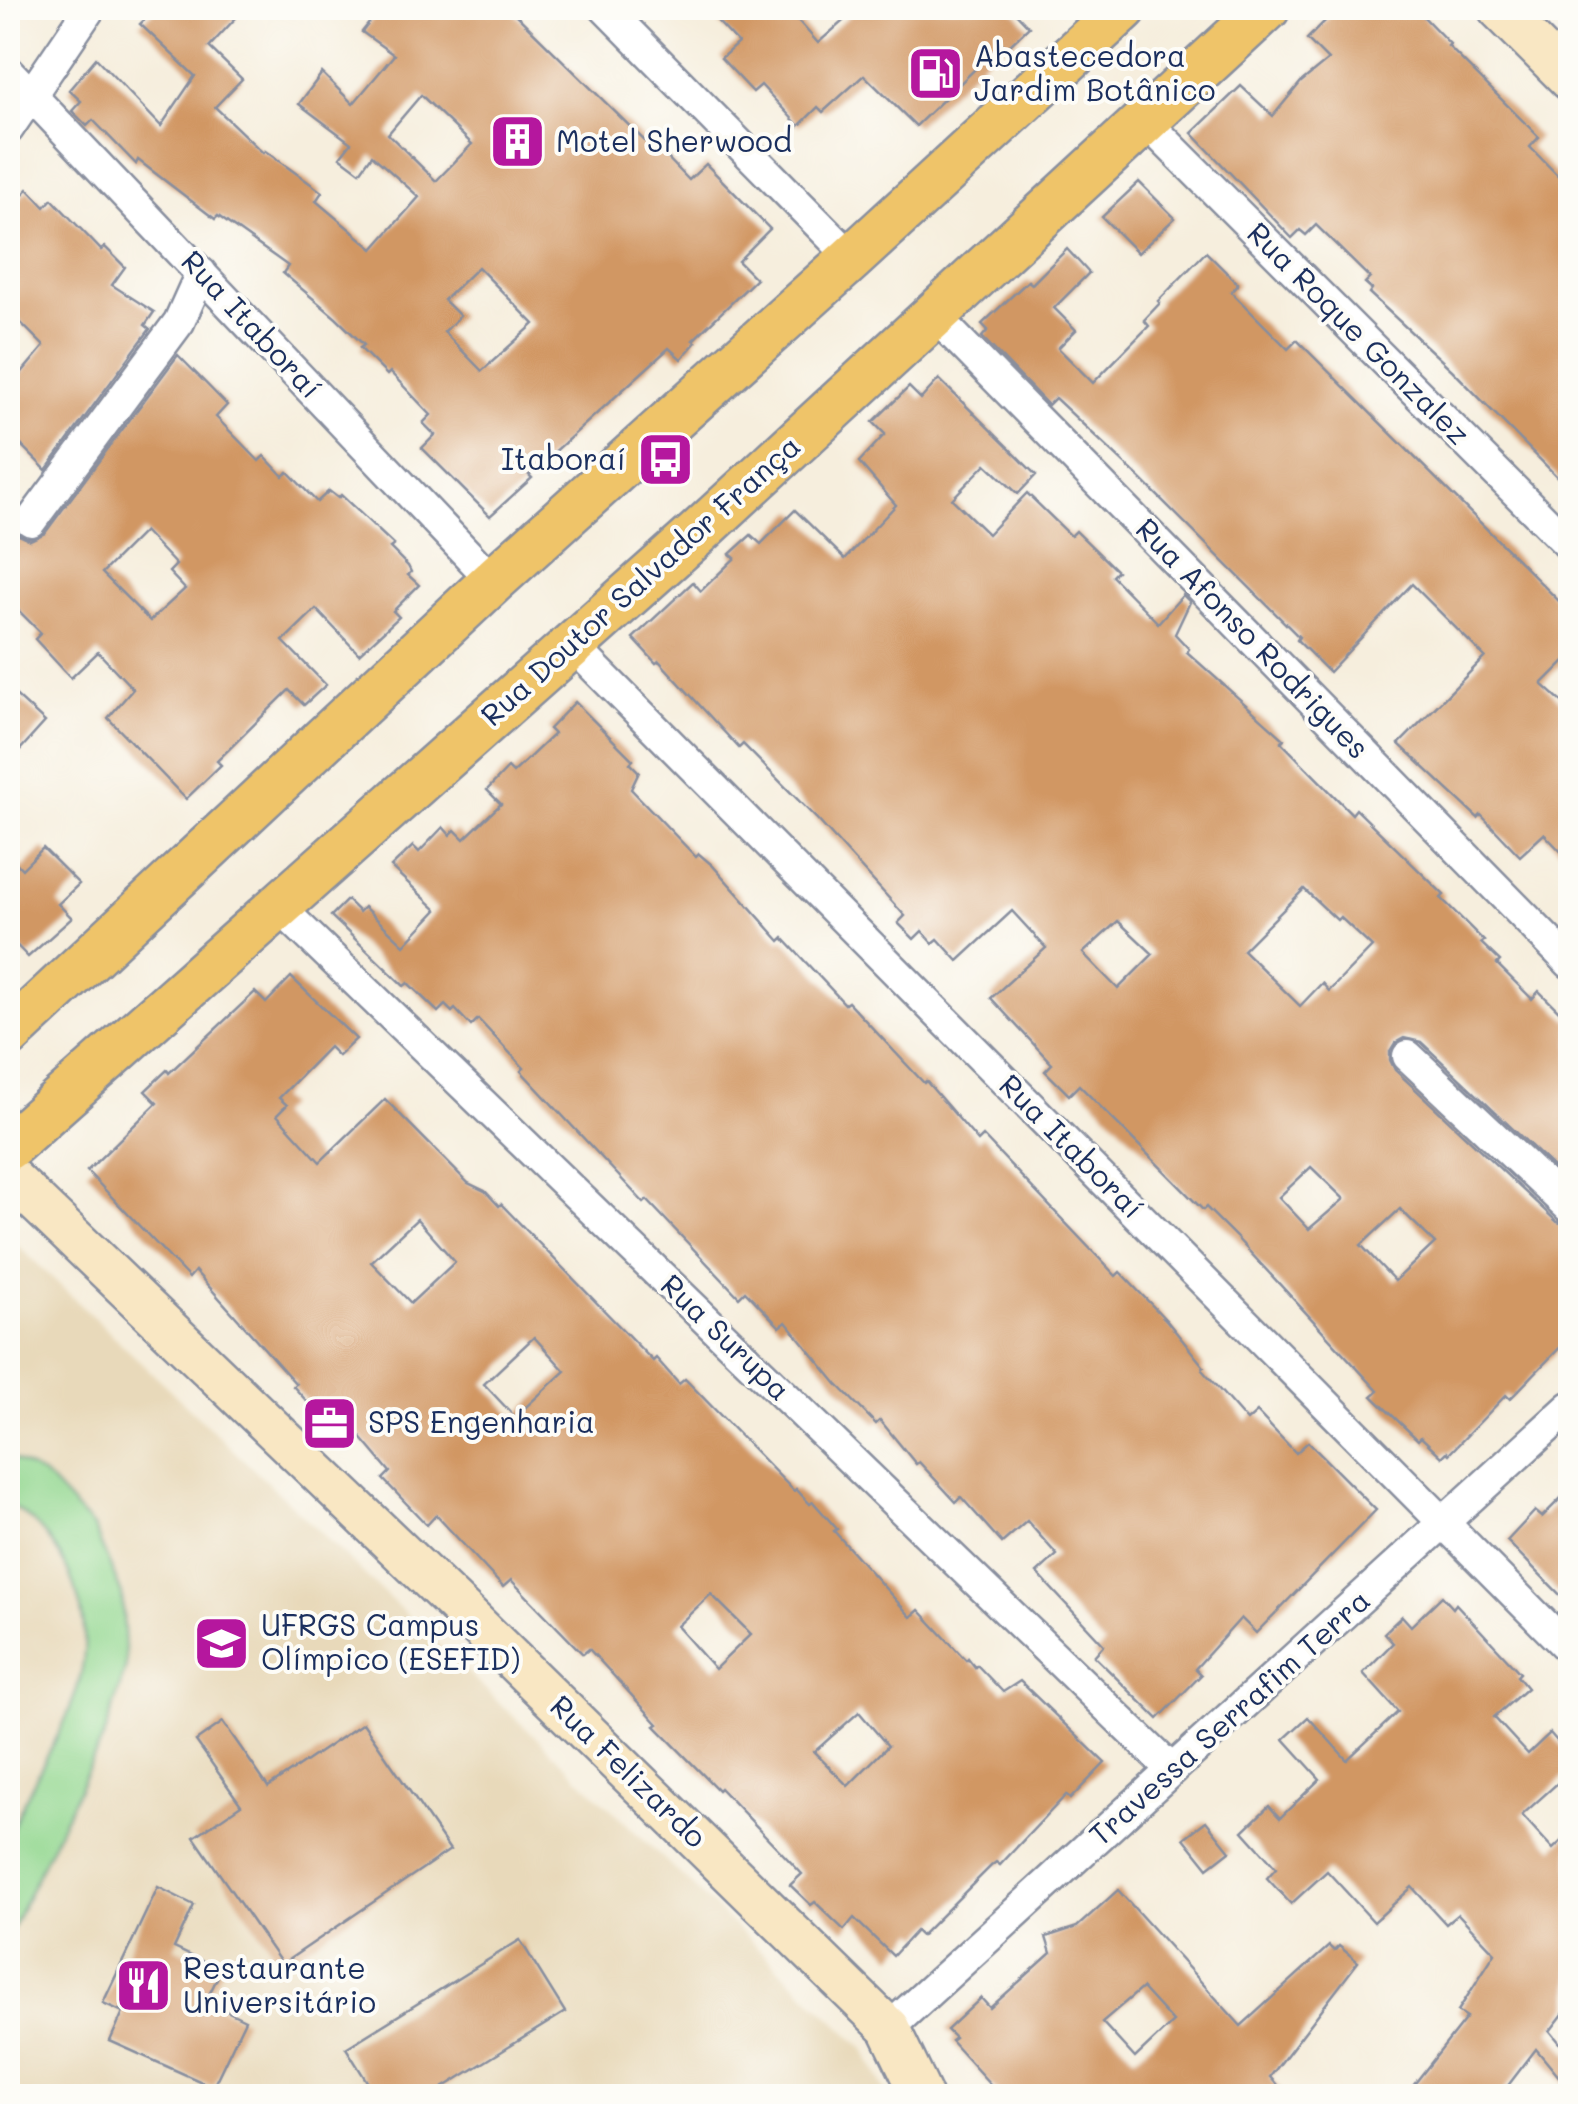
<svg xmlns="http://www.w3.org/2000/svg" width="1578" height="2104" viewBox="0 0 1578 2104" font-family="Mali,sans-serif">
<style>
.built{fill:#e8d9ba}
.green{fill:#92d78f;stroke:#568376;stroke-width:2.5}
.building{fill:#d19764;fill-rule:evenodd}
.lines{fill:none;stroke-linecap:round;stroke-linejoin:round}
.street-casing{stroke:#888e9e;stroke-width:35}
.secondary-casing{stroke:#888e9e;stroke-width:45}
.primary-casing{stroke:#888e9e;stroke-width:50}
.street{stroke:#fff;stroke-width:30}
.secondary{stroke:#f9e7c3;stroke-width:40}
.primary{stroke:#efc469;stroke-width:45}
.labels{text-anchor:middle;stroke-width:8;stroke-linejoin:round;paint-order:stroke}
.poi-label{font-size:30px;fill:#1b2f5e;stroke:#fdfcf7;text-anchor:start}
.street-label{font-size:30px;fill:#1b2f5e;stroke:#fdfcf7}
</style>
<rect width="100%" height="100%" fill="#fdfcf7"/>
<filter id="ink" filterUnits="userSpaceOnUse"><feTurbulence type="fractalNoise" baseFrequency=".01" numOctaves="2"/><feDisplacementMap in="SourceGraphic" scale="20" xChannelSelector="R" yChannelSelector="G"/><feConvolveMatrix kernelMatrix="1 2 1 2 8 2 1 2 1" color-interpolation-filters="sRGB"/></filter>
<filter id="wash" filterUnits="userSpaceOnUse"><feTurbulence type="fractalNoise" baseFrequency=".0048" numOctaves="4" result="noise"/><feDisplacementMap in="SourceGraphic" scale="40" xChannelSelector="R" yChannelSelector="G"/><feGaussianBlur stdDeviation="2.25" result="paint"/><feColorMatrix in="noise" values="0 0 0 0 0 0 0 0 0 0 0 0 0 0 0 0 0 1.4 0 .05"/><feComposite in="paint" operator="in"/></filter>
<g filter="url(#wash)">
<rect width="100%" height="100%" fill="#f6eedd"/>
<!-- built -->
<path class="built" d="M8,1236L865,2050L888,2096H8Z"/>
<!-- green -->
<path class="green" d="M8,1456L45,1476L94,1528L122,1594L126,1666L105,1734L8,1937C7,1913 2,1857 9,1837C41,1747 115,1681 71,1578C59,1549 37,1519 8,1504Z"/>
<g id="blocks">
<!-- building -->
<g class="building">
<path d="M157,8H245L209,47L242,79L215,107L263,153L265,151L322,192L316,201L373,249L419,197L372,155L360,172L340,157L351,143L299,104L322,73L353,104L394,55L362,32L381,8H509L655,151L658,148L689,180L706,164L770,229L738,261L756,279L693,340L696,342L681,359L669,348L529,475L532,478L490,516L422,448L435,435L423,423L431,415L390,372L387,375L360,348L364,345L336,318L283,273L288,266L218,216L215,219L138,160L136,164L93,120L87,126L72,111L81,101L69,90L96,58L161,126L195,76L140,24ZM421,95L472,144L436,181L388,134ZM478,267L534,324L482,371L444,332L460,316L444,300Z"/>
<path d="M705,8H787L818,43L858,8H1011L1029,27L1007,48L1002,43L916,126L864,75L823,112L818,107L799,126L761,85L753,92L721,58L738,43Z"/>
<path d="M1338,8H1415L1450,44L1448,46L1539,137L1530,147L1570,188V490L1452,370L1369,293L1372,289L1365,283L1370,278L1316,225L1306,235L1300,230L1292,238L1192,133L1241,86L1273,116L1301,82L1328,60L1307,39Z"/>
<path d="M1139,182L1175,218L1138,253L1102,217Z"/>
<path d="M28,189L45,207L52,199L101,250L105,247L125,267L112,285L154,312L145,325L150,329L46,470L8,432V389L44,346L8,310V210Z"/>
<path d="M1067,249L1089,273L1054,308L1076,330L1058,348L1093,383L1149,326L1144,320L1160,303L1158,301L1206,252L1238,284L1231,292L1288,349L1297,340L1570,612V656L1542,684L1570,709V861L1544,834L1520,856L1481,815L1478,818L1399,744L1485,657L1412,584L1329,672L1297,640L1299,637L1141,479L1055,398L1048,405L982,337L988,330L982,324L1028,281L1032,284Z"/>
<path d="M178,355L227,405L216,417L259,461L264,456L283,476L288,472L317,502L329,491L338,498L341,495L394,545L390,548L408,566L411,572L408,575L419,585L393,611L399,617L359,654L316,609L283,641L326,685L304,705L289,690L217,761L221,765L186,799L108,718L133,689L98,652L71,678L35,639L41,633L8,600V497L18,507L12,520L19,535L30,540L45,533ZM144,531L176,565L169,572L185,589L150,621L102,573Z"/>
<path d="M939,379L1036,475L1018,494L986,464L952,499L988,534L1027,493L1071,536L1076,531L1117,571L1112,576L1158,623L1183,595L1190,602L1175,634L1189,649L1187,652L1284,739L1281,742L1352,814L1356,809L1444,895L1441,898L1484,941L1481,943L1500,961L1497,964L1532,999L1539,991L1570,1022V1183L1421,1042L1404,1038L1395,1043L1390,1051V1060L1395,1070L1557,1222L1570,1226V1337L1510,1399L1506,1395L1449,1454L1447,1452L1442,1457L1421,1437L1418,1440L1372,1396L1378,1391L1236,1237L1206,1207L1203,1210L1079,1085L1069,1095L1045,1071L1052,1064L991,998L1046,948L1012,911L958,961L938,939L933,943L922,931L914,939L898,923L905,916L816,818L743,744L739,748L659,661L656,663L633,638L693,582L701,591L735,558L730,554L751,535L761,544L795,510L845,559L896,505L859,462L885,434L873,422L909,387L921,399ZM1304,889L1337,920L1340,917L1372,947L1329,991L1322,983L1300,1006L1243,950ZM1118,921L1153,954L1118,989L1083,953ZM1311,1167L1344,1199L1309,1229L1279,1197ZM1400,1209L1435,1243L1395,1281L1361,1245Z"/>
<path d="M8,688L45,722L8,763Z"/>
<path d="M575,702L633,760L630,763L639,772L631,789L696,857L699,854L712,865L780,941L783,938L845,1004L848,1002L924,1083L926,1081L978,1141L983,1136L1116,1276L1120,1272L1167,1321L1204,1367L1202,1370L1247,1421L1257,1412L1296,1453L1308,1442L1376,1510L1256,1633L1241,1618L1195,1669L1201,1675L1158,1719L1094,1656L1104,1645L1037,1573L1057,1555L1027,1521L1002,1543L961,1497L956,1502L919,1462L916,1464L880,1420L876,1424L837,1384L786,1322L780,1327L745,1291L739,1297L647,1200L644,1203L521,1071L524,1068L478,1019L471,1026L455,1009L452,1012L445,1005L438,1012L408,983L404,986L331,916L347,900L359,912L364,907L404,945L437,910L391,867L413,846L419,852L443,827L450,835L455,830L464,839L501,804L487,790L508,768L513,773L554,734L549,729Z"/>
<path d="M43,848L79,884L58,904L72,918L28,957L8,936V854L22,869Z"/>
<path d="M291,977L356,1039L338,1056L329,1047L279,1098L287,1105L277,1115L320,1162L385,1099L468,1183L485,1191L499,1206L501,1204L653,1361L656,1358L679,1384L685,1379L794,1491L796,1489L810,1504L813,1502L837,1529L834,1531L911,1617L919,1610L966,1660L968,1658L975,1667L977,1665L1003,1692L1020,1681L1105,1763L1070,1799L1066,1795L1000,1865L996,1862L991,1866L921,1936L916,1931L893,1956L854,1918L844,1930L815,1902L811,1905L790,1885L802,1874L720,1788L718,1790L655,1726L658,1724L589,1649L583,1654L511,1580L503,1587L436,1515L427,1525L383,1479L390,1472L353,1428L349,1432L318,1399L311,1406L293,1386L296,1384L195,1271L189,1278L87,1171L157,1103L145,1091L167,1070L169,1073L255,992L266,1003ZM417,1219L455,1262L411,1303L371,1262ZM534,1337L565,1371L515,1417L484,1384ZM711,1594L751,1634L715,1669L677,1626ZM859,1712L888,1746L848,1786L814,1752Z"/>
<path d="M1570,1489V1605L1507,1541L1535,1511L1542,1517Z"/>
<path d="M1442,1596L1453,1608L1456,1604L1520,1673L1517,1676L1527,1688L1494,1717L1528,1754L1550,1733L1570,1756V1772L1522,1815L1553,1849L1570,1833V2005L1550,2031L1570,2055V2090L1536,2049L1500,2096H1405L1467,2017L1458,2011L1495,1953L1458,1914L1446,1924L1412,1887L1374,1922L1327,1871L1291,1904L1267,1878L1276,1868L1243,1831L1269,1806L1280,1818L1320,1779L1284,1739L1308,1717L1347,1760L1398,1712L1363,1673L1393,1643L1384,1633L1402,1616L1411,1626Z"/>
<path d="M223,1722L268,1787L363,1723L450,1850L282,1964L194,1837L241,1805L196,1741Z"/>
<path d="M1206,1821L1230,1851L1208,1868L1184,1838Z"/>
<path d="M158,1887L194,1905L174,1948L221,1970L206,2001L245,2020L213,2087L110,2041L123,2012L103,2003Z"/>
<path d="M1118,1890L1241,2026L1329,1946L1334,1951L1339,1946L1358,1962L1270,2077L1287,2096H1001L951,2041L955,2038L947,2030L981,1998L990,2008L1051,1953L1046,1937L1077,1927ZM1142,1988L1173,2022L1135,2058L1102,2022Z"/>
<path d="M520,1940L565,2012L430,2096H376L346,2048Z"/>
</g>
</g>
</g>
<g filter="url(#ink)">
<use href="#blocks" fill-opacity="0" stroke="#888e9e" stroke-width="2.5"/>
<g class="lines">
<defs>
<g id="street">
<path d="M605,8L852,258"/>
<path d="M8,71L493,581"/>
<path d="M1145,121L1570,546"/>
<path d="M8,129L90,8"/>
<path d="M934,315L1570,963"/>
<path d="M31,521L179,322L201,273"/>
<path d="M571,644L1570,1650"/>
<path d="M277,905L1172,1770"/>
<path d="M1408,1056L1570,1208"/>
<path d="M889,2028L1570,1407"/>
</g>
<g id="secondary">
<path d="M1498,8L1570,80"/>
<path d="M8,1175L472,1620L889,2028L922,2096"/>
</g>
<g id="primary">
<path d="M8,1035L493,581L852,258L1124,8"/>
<path d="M8,1147L698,533L1267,8"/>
</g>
</defs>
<!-- street casing -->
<use href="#street" class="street-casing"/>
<!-- secondary casing -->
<use href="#secondary" class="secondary-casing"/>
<!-- primary casing -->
<use href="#primary" class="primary-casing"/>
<!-- street -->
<use href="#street" class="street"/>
<!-- secondary -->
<use href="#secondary" class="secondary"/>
<!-- primary -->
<use href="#primary" class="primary"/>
</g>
</g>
<!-- icons -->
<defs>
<symbol id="fuel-square" viewBox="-11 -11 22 22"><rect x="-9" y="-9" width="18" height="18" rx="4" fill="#b5179e" stroke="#fdfcf7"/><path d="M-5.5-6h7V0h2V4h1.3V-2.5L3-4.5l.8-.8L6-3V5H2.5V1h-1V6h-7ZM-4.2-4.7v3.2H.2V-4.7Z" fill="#fff"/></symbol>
<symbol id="building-square" viewBox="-11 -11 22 22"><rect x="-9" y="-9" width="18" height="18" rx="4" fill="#b5179e" stroke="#fdfcf7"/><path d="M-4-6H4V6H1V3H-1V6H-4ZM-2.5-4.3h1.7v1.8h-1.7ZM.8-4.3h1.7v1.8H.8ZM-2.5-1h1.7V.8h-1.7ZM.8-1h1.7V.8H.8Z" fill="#fff"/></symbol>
<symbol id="bus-square" viewBox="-11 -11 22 22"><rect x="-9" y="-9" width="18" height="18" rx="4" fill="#b5179e" stroke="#fdfcf7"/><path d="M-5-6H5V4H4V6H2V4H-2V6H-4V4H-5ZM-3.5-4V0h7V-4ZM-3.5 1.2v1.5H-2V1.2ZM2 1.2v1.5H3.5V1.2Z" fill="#fff"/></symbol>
<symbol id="office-square" viewBox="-11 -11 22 22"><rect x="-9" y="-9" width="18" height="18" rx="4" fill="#b5179e" stroke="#fdfcf7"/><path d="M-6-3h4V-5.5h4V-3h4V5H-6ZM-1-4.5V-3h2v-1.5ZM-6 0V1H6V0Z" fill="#fff"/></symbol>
<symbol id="university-square" viewBox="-11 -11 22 22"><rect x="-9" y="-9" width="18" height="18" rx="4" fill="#b5179e" stroke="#fdfcf7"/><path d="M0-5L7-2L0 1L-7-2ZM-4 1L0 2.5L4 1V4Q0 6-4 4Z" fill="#fff"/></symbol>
<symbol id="restaurant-square" viewBox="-11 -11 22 22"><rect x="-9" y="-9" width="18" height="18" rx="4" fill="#b5179e" stroke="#fdfcf7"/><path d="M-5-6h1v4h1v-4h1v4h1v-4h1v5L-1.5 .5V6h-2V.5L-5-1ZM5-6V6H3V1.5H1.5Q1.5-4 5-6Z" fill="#fff"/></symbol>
</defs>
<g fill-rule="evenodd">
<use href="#fuel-square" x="904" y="42" width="63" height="63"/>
<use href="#building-square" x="486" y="110" width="63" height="63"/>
<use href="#bus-square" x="634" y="428" width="63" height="63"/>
<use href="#office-square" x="298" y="1392" width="63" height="63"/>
<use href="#university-square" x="190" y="1612" width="63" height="63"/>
<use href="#restaurant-square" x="112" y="1954" width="63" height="63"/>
</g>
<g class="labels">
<!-- poi labels -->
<g class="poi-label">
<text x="974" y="67">Abastecedora<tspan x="974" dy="34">Jardim Botânico</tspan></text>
<text x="556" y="152">Motel Sherwood</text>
<text x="626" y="470" text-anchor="end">Itaboraí</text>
<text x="368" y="1433">SPS Engenharia</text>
<text x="261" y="1636">UFRGS Campus<tspan x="261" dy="34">Olímpico (ESEFID)</tspan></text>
<text x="183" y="1979">Restaurante<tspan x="183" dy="34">Universitário</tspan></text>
</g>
<!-- street labels -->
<g class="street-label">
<text transform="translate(251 325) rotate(47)" y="10">Rua Itaboraí</text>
<text transform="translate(1358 334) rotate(45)" y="10">Rua Roque Gonzalez</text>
<text transform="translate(641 581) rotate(-42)" y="10">Rua Doutor Salvador França</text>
<text transform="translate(1252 639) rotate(46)" y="10">Rua Afonso Rodrigues</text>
<text transform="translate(1071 1147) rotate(45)" y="10">Rua Itaboraí</text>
<text transform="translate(725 1338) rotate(44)" y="10">Rua Surupa</text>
<text transform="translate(1230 1718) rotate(-42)" y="10">Travessa Serrafim Terra</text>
<text transform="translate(628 1772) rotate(44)" y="10">Rua Felizardo</text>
</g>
</g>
<!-- margin -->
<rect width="1578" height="2104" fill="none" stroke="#fdfcf7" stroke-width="40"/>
</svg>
